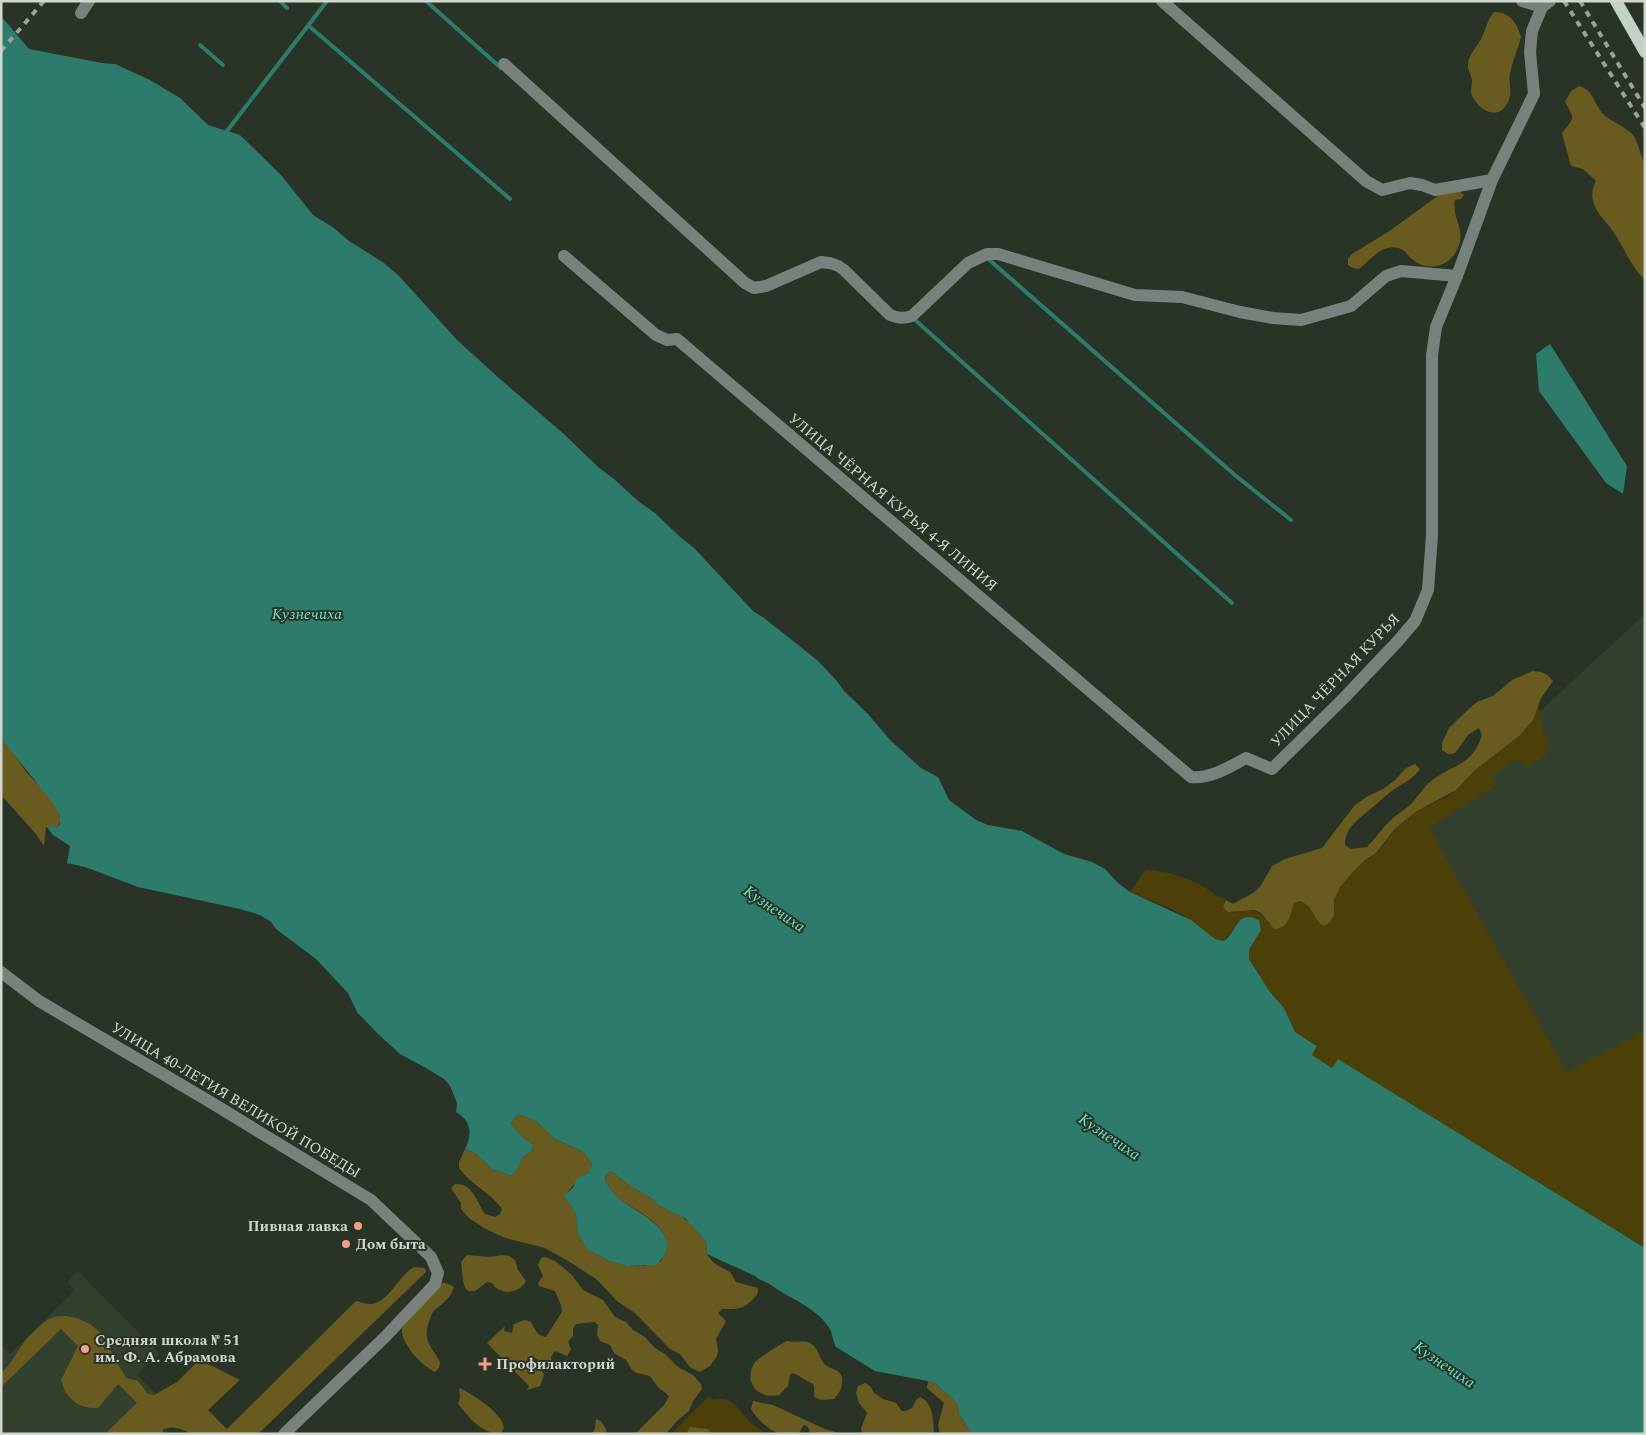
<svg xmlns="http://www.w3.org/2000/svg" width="1646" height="1435" viewBox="0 0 1646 1435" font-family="Spectral,serif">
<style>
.built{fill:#33402d}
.green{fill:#4c4008}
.forest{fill:#695b20}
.water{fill:#2d7b6b}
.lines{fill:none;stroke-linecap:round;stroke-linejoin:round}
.stream{stroke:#2d7b6b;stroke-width:4}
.minor{stroke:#79817c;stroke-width:12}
.major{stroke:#c1d2c7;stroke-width:12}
.rail{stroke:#9ba297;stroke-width:4;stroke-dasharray:6 6;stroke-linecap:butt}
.poi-dot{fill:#f49e89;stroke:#2a3426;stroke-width:2}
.labels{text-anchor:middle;stroke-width:4;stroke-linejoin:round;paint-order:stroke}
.street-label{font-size:15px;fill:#d1d7ce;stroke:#2a3426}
.poi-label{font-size:15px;font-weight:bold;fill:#d1d7ce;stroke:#2a3426;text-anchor:start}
.water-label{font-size:16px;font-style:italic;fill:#5cebce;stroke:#2a3426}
</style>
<rect width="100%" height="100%" fill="#2a3426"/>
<!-- built -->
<g class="built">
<path d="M1645,614V1193L1284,948Z"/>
<path d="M78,1271L159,1353L137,1375L180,1417L163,1434H1V1345L10,1354L75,1290L67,1282Z"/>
</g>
<!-- green -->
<g class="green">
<path d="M1538,705L1542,722V730L1549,743L1546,755L1525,767L1519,758L1491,776L1497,785L1434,824L1430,830L1563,1066L1568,1072L1645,1030V1248L1338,1059L1332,1068L1311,1055L1317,1045L1295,1032L1284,1008L1270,992L1249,959V950L1259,933L1261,927L1259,920L1238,923L1224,941C1212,940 1206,933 1198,925C1181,911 1151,901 1130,892L1146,869C1166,872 1180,875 1199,884C1208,889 1216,896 1226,900L1223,907L1234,913C1250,908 1261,910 1269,924L1286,925L1294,903L1300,901L1307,903L1315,915L1335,907C1332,890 1351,871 1364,861C1368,858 1373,856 1377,852C1387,842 1393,830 1404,820C1420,807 1440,802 1457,790C1464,785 1468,776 1475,770C1494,753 1531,731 1538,705Z"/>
<path d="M709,1396L713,1400C733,1394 740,1413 752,1424C756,1427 761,1430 766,1434H671Z"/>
</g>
<!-- forest -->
<g class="forest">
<path d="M1494,12C1510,12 1517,23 1521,37C1518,50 1512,61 1510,74C1508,85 1514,91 1507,104C1497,121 1479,110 1472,96C1470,90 1472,87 1472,81C1472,76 1468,71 1468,66C1468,54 1476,49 1481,39C1486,30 1487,20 1494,12Z"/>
<path d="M1579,86C1594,90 1594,105 1604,115C1612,122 1628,128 1633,135C1639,144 1640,155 1645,164V280C1630,266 1624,246 1612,230C1606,221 1598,215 1594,204C1591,196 1592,189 1596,181L1583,169L1571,166L1562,133C1574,117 1576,121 1565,102L1571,91Z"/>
<path d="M1459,191L1464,195L1461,199L1455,200C1451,214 1465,230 1459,245C1452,266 1430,273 1413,260C1408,256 1405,249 1398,248C1382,244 1370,260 1359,269L1353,268L1348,265V259L1352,254L1388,232L1439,195Z"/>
<path d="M1533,671C1542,672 1547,673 1553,681L1541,698L1533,720L1519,736L1475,770L1456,790L1417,811L1405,820L1394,830L1376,853L1365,860L1349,876L1340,887L1334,900V915L1330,922L1324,926C1312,919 1315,907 1300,901L1294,903C1290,915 1289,929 1274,929L1261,913L1254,910L1228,912L1223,907L1226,900L1233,904L1253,893L1260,887L1272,866L1285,859L1322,848L1355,805L1368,796L1383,789L1395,780L1406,768L1415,764L1420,769C1412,781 1400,784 1389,793C1384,797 1379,802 1374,806C1362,817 1345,826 1345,845L1351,849L1367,847C1376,838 1383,827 1393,818C1399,813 1406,809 1411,804C1418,797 1422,789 1429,783C1450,764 1472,768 1482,735L1479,728L1468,735L1455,753L1448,754L1442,750V743L1449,728L1471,707L1477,702L1493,696L1512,680Z"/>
<path d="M1,738C12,748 18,761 27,773C40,788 58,801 61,821L57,827H46L44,846L36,834L1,795Z"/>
<path d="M521,1115L537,1122L555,1139L580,1150L585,1154L592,1164C589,1177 585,1172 579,1179C574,1184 569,1190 565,1196L576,1214L578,1235L588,1250L609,1261L627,1266H645L661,1261C681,1232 643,1214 622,1201C615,1196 609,1188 605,1180L606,1174L611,1171L630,1186L650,1197L660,1206L681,1216L690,1223L706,1241L707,1254L711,1260L715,1264L730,1272L736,1282L758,1288C758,1294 757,1295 753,1299C743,1310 737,1309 722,1309L718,1313L726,1321L716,1339L718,1351L717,1356L710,1366L700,1372L690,1367L680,1354L670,1349L635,1313L618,1302L596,1279L570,1262L545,1248L505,1238L484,1228L469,1218L461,1209V1203L451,1188L455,1184C473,1183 476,1201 485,1214L495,1217L500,1214L502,1209C490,1192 471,1185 459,1168V1162L465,1149L475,1153L492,1169L511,1176L523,1157L532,1151L533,1145L518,1133L511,1123L516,1116Z"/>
<path d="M467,1255L490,1257L502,1255L509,1256L515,1260L518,1270L526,1281C519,1294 500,1296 492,1283L487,1282L475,1291H468C461,1284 463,1272 461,1262Z"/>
<path d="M545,1257L555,1261L571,1274L583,1290L603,1300L615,1317L626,1322L633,1330L645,1337L655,1348L665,1354L678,1367L693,1375L701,1384L702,1389L693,1401L689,1411L677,1421L666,1434H635L665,1404L669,1396L658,1387L650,1376L637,1373L632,1370L626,1360L614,1353L610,1345L600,1341L597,1335L598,1325L594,1322L576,1324L573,1328V1336L568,1342L571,1349L567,1356L555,1351L551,1357L552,1364L549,1365L533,1357L531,1361C534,1367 542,1368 544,1375L540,1386L527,1390L529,1386L487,1343L505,1326L504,1331L512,1333L514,1324L525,1320L531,1322C535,1329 537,1336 546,1337L562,1312L561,1305L555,1291L539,1286L538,1283L543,1276L538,1265L541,1258Z"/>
<path d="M414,1267L425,1268L426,1272L258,1434H192C182,1429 174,1426 163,1429V1434H105L137,1403L118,1384L98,1408C79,1409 66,1399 61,1380L78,1346L61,1329L1,1387V1373C12,1364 17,1350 26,1340C31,1334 43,1322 49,1319C68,1310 93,1322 104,1337C109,1342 110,1348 112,1354C116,1362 122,1370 126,1378L138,1381L148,1394L154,1395L177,1382L197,1362H204L240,1380L208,1410L227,1429L356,1301C361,1302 368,1305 372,1304C389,1302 399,1275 414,1267Z"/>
<path d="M442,1283H446L454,1287C451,1297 445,1302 437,1308C432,1312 431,1316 429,1322C422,1340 432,1347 440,1362L439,1368L435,1372C422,1366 400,1343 402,1328Z"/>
<path d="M787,1341C794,1343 804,1340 810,1343C818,1347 818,1355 823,1362C828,1371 844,1367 842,1382C842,1389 839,1393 834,1399L822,1400L814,1397C815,1379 814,1386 802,1378C797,1375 796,1373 790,1374L788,1386L779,1395C758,1400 742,1382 755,1362C757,1359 782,1343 787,1341Z"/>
<path d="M928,1381L936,1384L955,1401L958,1406L959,1414L972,1434H940L938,1425L944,1403L927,1388Z"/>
<path d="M865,1383L871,1387L874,1393L883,1399L896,1403L902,1411H906L912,1408L917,1399L920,1397C934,1404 933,1420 934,1434H863L861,1429L867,1413L859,1403L856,1393L858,1386Z"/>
<path d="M460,1388C473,1395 502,1412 504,1428L501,1433C482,1435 469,1417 458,1404L460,1397L459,1390Z"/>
<path d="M753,1401L773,1405L825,1429L842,1434H811L808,1427L804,1425L798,1434C793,1434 787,1434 782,1434C770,1432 757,1419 751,1409Z"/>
<path d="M596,1419L601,1421L606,1429V1434H592L595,1428Z"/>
<path d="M690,1427L708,1429L711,1434H686Z"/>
</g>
<!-- water -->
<g class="water">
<path d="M1,16L29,49L102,63L115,64L150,80L180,98L208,125L240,135L281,175L313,215L334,228L349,241L384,263L400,277L457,340L500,379L565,435L598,467L614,479L638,501L655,513L679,536L694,548L753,611L764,618L817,660L836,680L844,691L868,714L891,741L921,768L938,777L949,800L976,820L988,825L1022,831L1064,854L1092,862L1105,869L1119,884L1130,892L1191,920L1215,939L1224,941C1238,931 1236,909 1259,920L1261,930L1249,950V959L1270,992L1284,1008L1295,1032L1317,1046L1312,1055L1332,1068L1338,1059L1645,1248V1434H972L959,1414L958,1406L955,1401L936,1384L928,1381L875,1371L836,1347C832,1340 833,1332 828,1326C814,1306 790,1299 771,1285C766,1281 760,1281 755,1276L707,1254L706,1241L686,1219L660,1206L650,1197L630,1186L611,1171L606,1174L605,1180C609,1188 615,1196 622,1201C643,1215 688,1237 656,1265L627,1266L609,1261L588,1250L578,1235L576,1214L564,1196C567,1193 572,1189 574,1186C574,1185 574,1183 575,1182C580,1172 588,1180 592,1164L585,1154L580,1150L555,1139L537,1122L521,1115L516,1116L511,1123L518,1133L533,1145L532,1151L523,1157L515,1172L511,1176L492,1169L475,1153L465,1149C472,1135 472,1121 456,1112L457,1103L450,1086L444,1079L426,1068L400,1054L377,1033L357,1012L348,993L316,959L276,929L271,922L260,915L240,909L138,887L85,867L67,863L70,846L53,835L46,826L57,827L60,824V816L55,806L1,738Z"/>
<path d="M1550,344L1627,466L1623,494L1606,483L1539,391L1536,354Z"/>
</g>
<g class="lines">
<!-- stream -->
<g class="stream">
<path d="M280,1L287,8"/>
<path d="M426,1L501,68"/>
<path d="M309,26L510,199"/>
<path d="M200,45L223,65"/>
<path d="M227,131L327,1"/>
<path d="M986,257L1236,476L1291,520"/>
<path d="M914,319L1232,603"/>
</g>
<!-- minor -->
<g class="minor">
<path d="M1162,1L1366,181L1382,190L1410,183L1422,185L1435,190L1492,180"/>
<path d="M1522,1L1542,7"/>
<path d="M81,13L89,1"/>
<path d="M504,64L745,283L754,288L766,286L821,262C831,263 837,264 844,270L890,315C898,318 903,319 912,316L968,263L987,254H998L1135,295L1182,297L1240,312L1273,318L1301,320L1351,306L1386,276L1401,271L1457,276"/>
<path d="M564,256L656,335L667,340L677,339L1191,777C1211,779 1229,767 1246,758L1272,769L1344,698L1398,641L1415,621L1428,590L1432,535V355L1436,327L1457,276L1492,180L1534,94L1530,52L1532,31L1542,7L1550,1"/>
<path d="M1,972L39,1001L207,1100L371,1200L431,1257L438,1273L435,1284L385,1337L284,1434"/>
</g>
<!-- major -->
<path class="major" d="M1616,1L1645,52"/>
<!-- rail -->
<g class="rail">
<path d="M1564,1L1645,128"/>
<path d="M1580,1L1645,108"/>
<path d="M1,51L44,1"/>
</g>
</g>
<!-- markers -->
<g class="poi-dot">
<circle cx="358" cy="1226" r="5"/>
<circle cx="346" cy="1244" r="5"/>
<circle cx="85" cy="1349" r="5"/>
<path d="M482.5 1356.5h5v5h5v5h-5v5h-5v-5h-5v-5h5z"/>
</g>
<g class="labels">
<!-- street labels -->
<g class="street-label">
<text transform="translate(893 502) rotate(40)" y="5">УЛИЦА ЧЁРНАЯ КУРЬЯ 4-Я ЛИНИЯ</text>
<text transform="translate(1335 680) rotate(-46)" y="5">УЛИЦА ЧЁРНАЯ КУРЬЯ</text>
<text transform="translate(236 1100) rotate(31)" y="5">УЛИЦА 40-ЛЕТИЯ ВЕЛИКОЙ ПОБЕДЫ</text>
</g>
<!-- poi labels -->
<g class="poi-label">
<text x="348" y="1231" text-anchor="end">Пивная лавка</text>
<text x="356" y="1249">Дом быта</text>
<text x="95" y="1345">Средняя школа № 51<tspan x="95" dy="17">им. Ф. А. Абрамова</tspan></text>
<text x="496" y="1369">Профилакторий</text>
</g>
<!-- water labels -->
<g class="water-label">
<text x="307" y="619">Кузнечиха</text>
<text transform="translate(775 908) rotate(34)" y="6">Кузнечиха</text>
<text transform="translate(1110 1136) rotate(34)" y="6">Кузнечиха</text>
<text transform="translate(1445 1364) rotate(34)" y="6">Кузнечиха</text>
</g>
</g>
<!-- border -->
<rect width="1646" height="1435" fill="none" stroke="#d1d7ce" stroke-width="5"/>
</svg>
